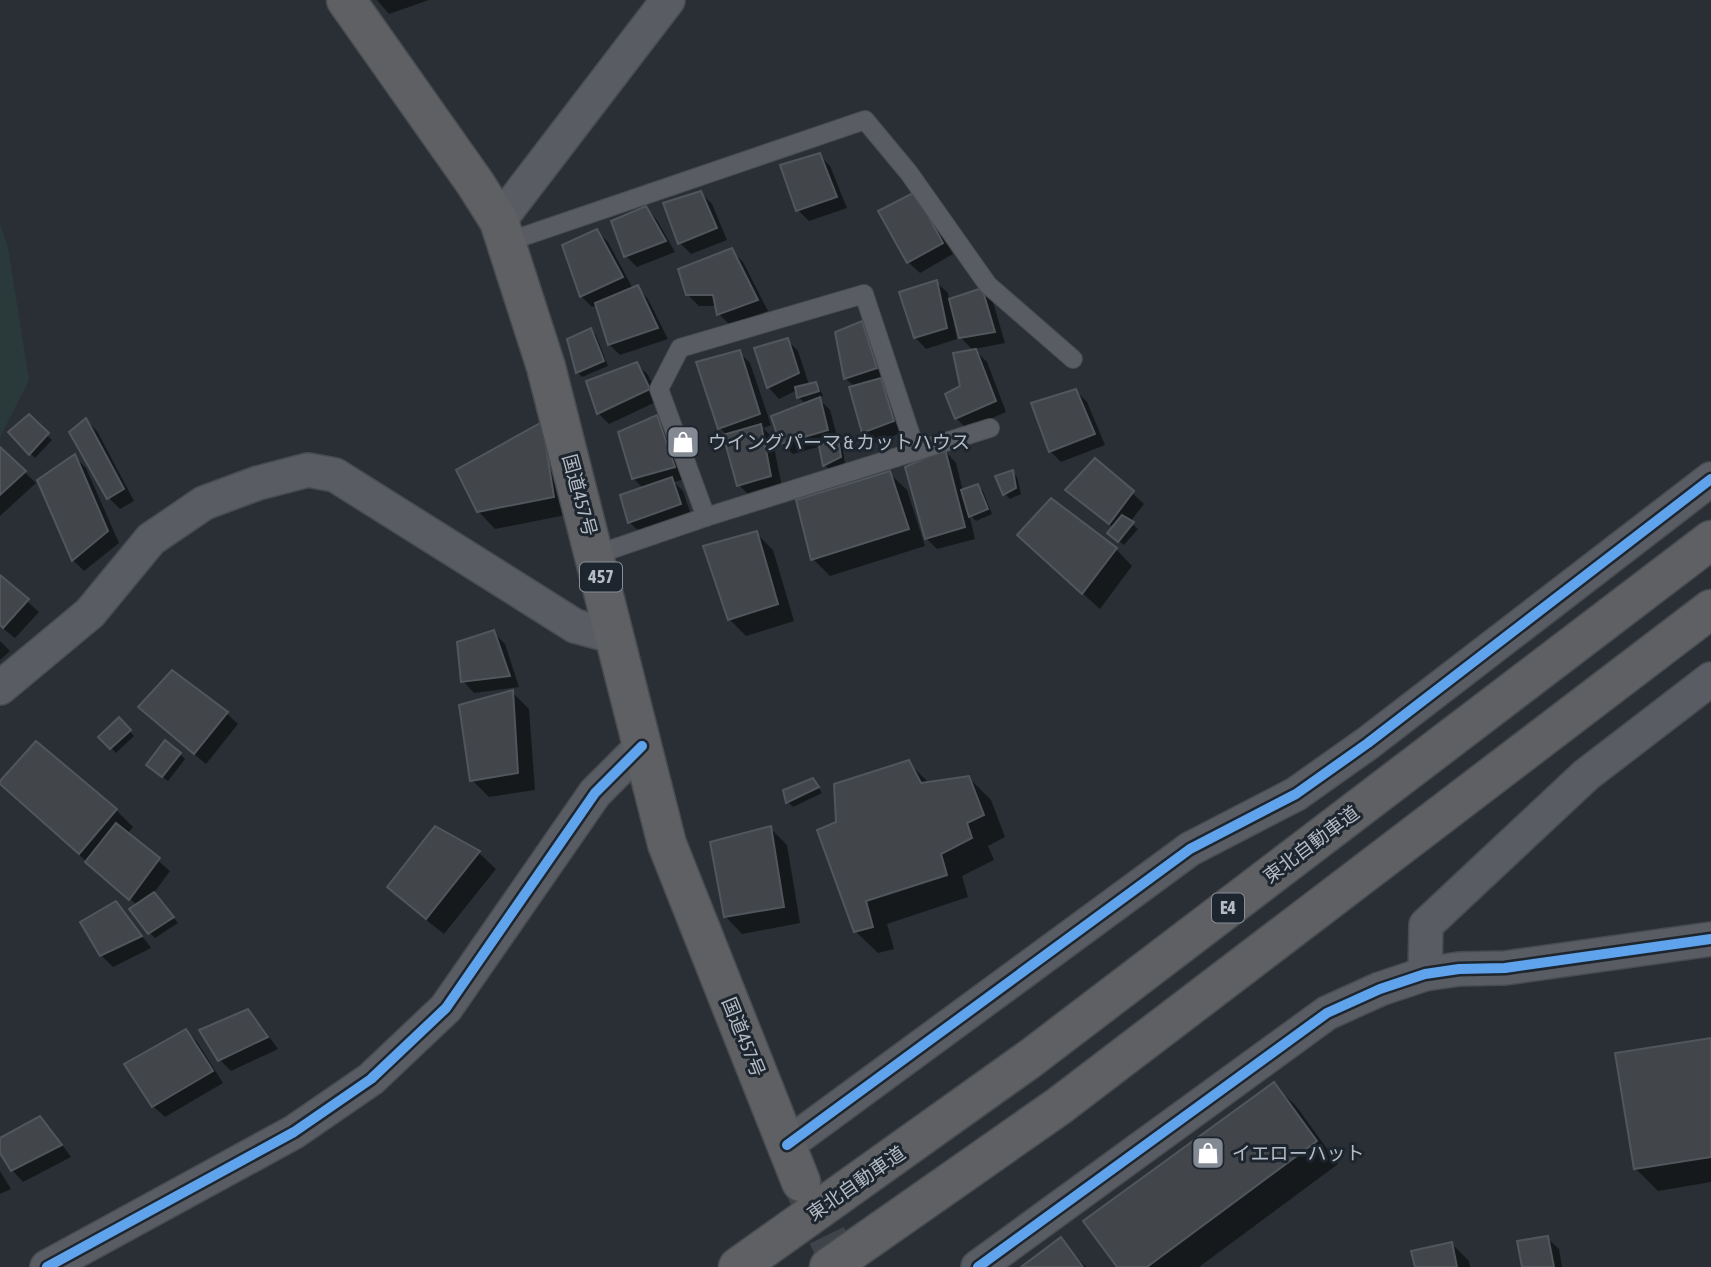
<svg xmlns="http://www.w3.org/2000/svg" width="1711" height="1267" viewBox="0 0 1711 1267" font-family="'Asap Condensed','Noto Sans JP',sans-serif">
<style>
.green{fill:#2a3a3b}
.shadow{fill:#0007}
.building{fill:#42464b;stroke:#51565c;stroke-width:2}
.lines{fill:none;stroke-linecap:round;stroke-linejoin:round}
.highway-tunnel{stroke:#3f444b;stroke-width:38;stroke-dasharray:38 19;stroke-linecap:butt}
.lane-casing{stroke:#484b4f;stroke-width:20}
.street-casing{stroke:#484b4f;stroke-width:36}
.highway-casing{stroke:#464b50;stroke-width:41}
.lane{stroke:#595c62;stroke-width:18}
.street{stroke:#595c62;stroke-width:33}
.highway{stroke:#5e6063;stroke-width:38}
.cycleway-casing{stroke:#1d252e;stroke-width:15}
.cycleway{stroke:#60a3ed;stroke-width:10}
.labels{text-anchor:middle;stroke-width:6;stroke-linejoin:round;paint-order:stroke}
.shield{fill:#1d252e;stroke:#878e98;stroke-width:2}
.shield-label{font-size:18px;font-weight:bold;fill:#b4bbc5}
.poi-label{font-size:19px;fill:#b4bbc5;stroke:#1d252e;text-anchor:start}
.street-label{font-size:19px;fill:#b4bbc5;stroke:#1d252e}
</style>
<rect width="100%" height="100%" fill="#2a2f35"/>
<!-- green -->
<path class="green" d="M0,224L8,248L29,380L0,437Z"/>
<!-- shadow -->
<g class="shadow">
<path d="M377,0H429L389,14Z"/>
<path d="M819,155L830,166L847,208L809,221L798,210Z"/>
<path d="M701,193L712,204L727,240L691,254L680,243Z"/>
<path d="M926,206L953,254L920,273L908,262Z"/>
<path d="M646,208L657,220L675,252L637,267L626,256Z"/>
<path d="M597,231L608,242L633,289L637,287L648,299L668,339L620,355L609,344L597,305L592,307L581,296Z"/>
<path d="M731,250L743,262L768,311L730,325L719,314L717,306H699L687,294Z"/>
<path d="M936,282L948,293L949,300L982,290L993,302L1005,343L974,349L987,362L1006,412L967,429L956,418L962,387L974,351L961,338L957,323H954L957,339L926,349L915,337Z"/>
<path d="M862,323L873,334L887,379L881,381L892,391L904,432L875,443L864,432L855,387L845,378Z"/>
<path d="M591,330L596,335L608,366L582,377L577,372Z"/>
<path d="M787,340L798,351L809,385L815,384L820,389L823,396L818,398L830,410L838,440L842,444L845,463L830,470L825,465L821,446L793,454L781,443L806,404L798,397L797,390L779,399L768,387L756,349Z"/>
<path d="M739,352L750,363L771,425L763,428L772,437L782,487L750,496L739,485L727,435L720,428L698,364Z"/>
<path d="M637,364L648,375L660,400L609,424L598,413Z"/>
<path d="M1076,391L1087,402L1105,445L1061,462L1050,451Z"/>
<path d="M28,417L52,440L35,458L10,433Z"/>
<path d="M657,418L668,429L685,479L674,482L683,491L691,515L641,533L629,522L644,489L634,479Z"/>
<path d="M86,420L97,431L134,501L120,509L109,498Z"/>
<path d="M542,424L571,514L495,529L478,511Z"/>
<path d="M0,449L36,483L0,516Z"/>
<path d="M945,451L956,463L963,491L977,486L983,491L992,514L976,521L969,514L975,539L937,549L926,538Z"/>
<path d="M75,457L86,468L119,543L84,571L73,560L39,481Z"/>
<path d="M1012,472L1017,477L1021,494L1010,499L1005,494L997,477Z"/>
<path d="M889,473L907,490L925,546L830,576L813,559Z"/>
<path d="M1068,490L1132,493L1144,504L1130,522L1138,529L1124,545L1115,538L1114,528L1079,501Z"/>
<path d="M756,533L773,550L794,621L746,636L729,619Z"/>
<path d="M1116,549L1132,566L1100,609L1036,551Z"/>
<path d="M0,577L39,612L15,638L0,626Z"/>
<path d="M493,632L505,644L519,687L474,693L463,681Z"/>
<path d="M0,641L10,651L0,660Z"/>
<path d="M512,692L529,709L535,790L489,797L472,780Z"/>
<path d="M226,713L238,724L206,764L152,719Z"/>
<path d="M119,720L134,736L116,753L101,737Z"/>
<path d="M180,754L185,759L168,781L153,770Z"/>
<path d="M908,762L929,783L969,778L991,800L1005,837L988,846L994,860L962,876L968,897L887,924L894,949L878,953L855,931L838,823Z"/>
<path d="M813,780L822,793L793,807L788,802L785,791Z"/>
<path d="M18,799L116,810L133,827L127,834L170,871L153,894L178,923L155,938L150,933L137,905L99,873Z"/>
<path d="M436,828L479,853L496,869L444,934L406,904L389,887Z"/>
<path d="M770,828L787,845L800,923L742,934L725,916Z"/>
<path d="M115,903L127,915L151,948L113,967L101,955Z"/>
<path d="M247,1011L259,1023L278,1049L231,1071L220,1060Z"/>
<path d="M186,1031L197,1042L223,1083L165,1117L153,1106Z"/>
<path d="M1711,1039V1182L1658,1191L1635,1168Z"/>
<path d="M1273,1084L1296,1106L1338,1164L1199,1267H1119Z"/>
<path d="M40,1118L51,1129L71,1157L23,1182L12,1170L0,1149V1140Z"/>
<path d="M0,1171L11,1189L0,1194Z"/>
<path d="M1547,1238L1559,1249L1562,1267H1524Z"/>
<path d="M1061,1240L1086,1267H1024Z"/>
<path d="M1452,1244L1469,1261L1470,1267H1417Z"/>
</g>
<!-- building -->
<g class="building">
<path d="M820,153L837,197L796,211L780,165Z"/>
<path d="M701,191L717,228L678,244L663,203Z"/>
<path d="M915,192L943,243L907,263L878,211Z"/>
<path d="M646,206L666,241L624,257L611,221Z"/>
<path d="M597,229L623,277L580,297L562,245Z"/>
<path d="M732,248L758,300L717,315L713,295H686L678,269Z"/>
<path d="M937,280L947,328L914,338L899,292Z"/>
<path d="M638,285L658,328L608,345L595,303Z"/>
<path d="M982,288L995,332L959,338L949,299Z"/>
<path d="M862,321L877,368L844,379L835,332Z"/>
<path d="M591,328L604,361L576,373L567,339Z"/>
<path d="M788,338L799,373L767,388L754,348Z"/>
<path d="M976,349L996,401L955,419L945,394L960,386L953,353Z"/>
<path d="M740,350L760,414L718,429L696,362Z"/>
<path d="M637,362L650,389L597,414L586,381Z"/>
<path d="M881,378L894,421L862,433L849,387Z"/>
<path d="M816,382L819,391L797,398L795,387Z"/>
<path d="M1076,389L1095,434L1049,452L1031,403Z"/>
<path d="M820,397L828,430L780,444L771,416Z"/>
<path d="M29,414L49,433L29,455L8,432Z"/>
<path d="M657,415L675,467L632,479L618,432Z"/>
<path d="M86,418L124,489L107,499L69,432Z"/>
<path d="M542,422L554,497L477,512L456,470Z"/>
<path d="M761,424L771,476L737,486L723,435Z"/>
<path d="M838,437L841,457L823,466L819,446Z"/>
<path d="M0,447L26,471L0,495Z"/>
<path d="M945,449L965,527L925,539L905,467Z"/>
<path d="M75,454L108,531L72,561L37,480Z"/>
<path d="M1095,458L1134,491L1109,524L1065,490Z"/>
<path d="M1013,470L1016,488L1003,495L995,476Z"/>
<path d="M890,471L909,529L811,560L796,500Z"/>
<path d="M672,477L681,504L628,523L620,495Z"/>
<path d="M978,484L988,509L969,517L961,490Z"/>
<path d="M1051,498L1117,548L1082,594L1017,535Z"/>
<path d="M1122,515L1134,522L1118,542L1107,533Z"/>
<path d="M757,531L778,604L728,620L703,546Z"/>
<path d="M0,575L29,599L3,628L0,625Z"/>
<path d="M494,630L510,676L461,682L457,642Z"/>
<path d="M172,670L228,712L194,754L138,707Z"/>
<path d="M513,690L518,773L470,781L459,705Z"/>
<path d="M119,717L131,730L110,749L98,737Z"/>
<path d="M165,740L181,753L162,777L146,765Z"/>
<path d="M36,741L117,809L79,854L0,784V781Z"/>
<path d="M909,760L921,783L969,776L984,815L967,823L972,838L941,854L947,875L866,901L873,927L854,932L817,830L836,822L834,784Z"/>
<path d="M813,778L819,787L786,803L783,790Z"/>
<path d="M116,823L160,858L129,900L85,862Z"/>
<path d="M435,826L480,851L426,919L387,887Z"/>
<path d="M771,826L784,907L724,917L710,842Z"/>
<path d="M154,892L174,917L148,934L129,909Z"/>
<path d="M116,901L142,936L100,956L80,922Z"/>
<path d="M248,1009L268,1037L218,1061L199,1030Z"/>
<path d="M186,1029L213,1071L152,1107L124,1064Z"/>
<path d="M1711,1038V1157L1634,1169L1615,1053Z"/>
<path d="M1274,1082L1317,1141L1147,1267H1117L1083,1221Z"/>
<path d="M40,1116L62,1145L11,1171L0,1153V1138Z"/>
<path d="M1548,1236L1554,1267H1522L1517,1241Z"/>
<path d="M1061,1237L1083,1267H1021Z"/>
<path d="M1452,1242L1457,1267H1415L1411,1251Z"/>
</g>
<g class="lines">
<!-- highway-tunnel -->
<path class="highway-tunnel" d="M802,1184L842,1267"/>
<defs>
<g id="lane">
<path d="M507,242L865,120L909,173L988,285L1073,359"/>
<path d="M706,517L659,389L680,348L864,294L916,451"/>
<path d="M595,555L706,517L990,428"/>
</g>
<g id="street">
<path d="M499,221L668,0"/>
<path d="M0,688L90,613L151,539L204,503L258,483L308,470L335,475L575,626L616,637"/>
<path d="M1425,974L1426,925L1586,775L1711,679"/>
<path d="M787,1145L1190,849L1296,794L1368,743L1711,479"/>
<path d="M47,1267L294,1132L371,1079L446,1008L595,793L642,746"/>
<path d="M978,1267L1327,1013L1380,989L1425,974L1459,969L1505,968L1711,939"/>
</g>
<g id="highway">
<path d="M346,0L475,183L499,221L546,367L667,844L801,1182"/>
<path d="M738,1267L1031,1058L1711,540"/>
<path d="M829,1267L1059,1106L1711,609"/>
</g>
</defs>
<!-- lane casing -->
<use href="#lane" class="lane-casing"/>
<!-- street casing -->
<use href="#street" class="street-casing"/>
<!-- highway casing -->
<use href="#highway" class="highway-casing"/>
<!-- lane -->
<use href="#lane" class="lane"/>
<!-- street -->
<use href="#street" class="street"/>
<!-- highway -->
<use href="#highway" class="highway"/>
<defs>
<g id="cycleway">
<path d="M787,1145L1190,849L1296,794L1368,743L1711,479"/>
<path d="M47,1267L294,1132L371,1079L446,1008L595,793L642,746"/>
<path d="M978,1267L1327,1013L1380,989L1425,974L1459,969L1505,968L1711,939"/>
</g>
</defs>
<!-- cycleway casing -->
<use href="#cycleway" class="cycleway-casing"/>
<!-- cycleway -->
<use href="#cycleway" class="cycleway"/>
</g>
<!-- icons -->
<defs>
<symbol id="shop-square" viewBox="-11 -11 22 22"><rect x="-9" y="-9" width="18" height="18" rx="4" fill="#848a93" stroke="#1d252e"/><path d="M-5-2.5h2.3a2.7 3.5 0 0 1 5.4 0H5L5.5 6h-11ZM-1.5-2.5h3a1.5 2.3 0 0 0-3 0Z" fill="#fff"/></symbol>
</defs>
<g fill-rule="evenodd">
<use href="#shop-square" x="664" y="423" width="38" height="38"/>
<use href="#shop-square" x="1189" y="1134" width="38" height="38"/>
</g>
<g class="labels">
<!-- shield labels -->
<g class="shield">
<rect x="580" y="562.5" width="42" height="29" rx="5"/>
<rect x="1212" y="893.5" width="32" height="29" rx="5"/>
</g>
<g class="shield-label">
<text x="601" y="583">457</text>
<text x="1228" y="914">E4</text>
</g>
<!-- poi labels -->
<g class="poi-label">
<text x="708" y="449">ウイングパーマ &amp; カットハウス</text>
<text x="1232" y="1160">イエローハット</text>
</g>
<!-- street labels -->
<g class="street-label">
<text transform="translate(580 495) rotate(75)" y="7">国道457号</text>
<text transform="translate(1311 844) rotate(-37)" y="7">東北自動車道</text>
<text transform="translate(744 1037) rotate(68)" y="7">国道457号</text>
<text transform="translate(856 1183) rotate(-35)" y="7">東北自動車道</text>
</g>
</g>
</svg>
